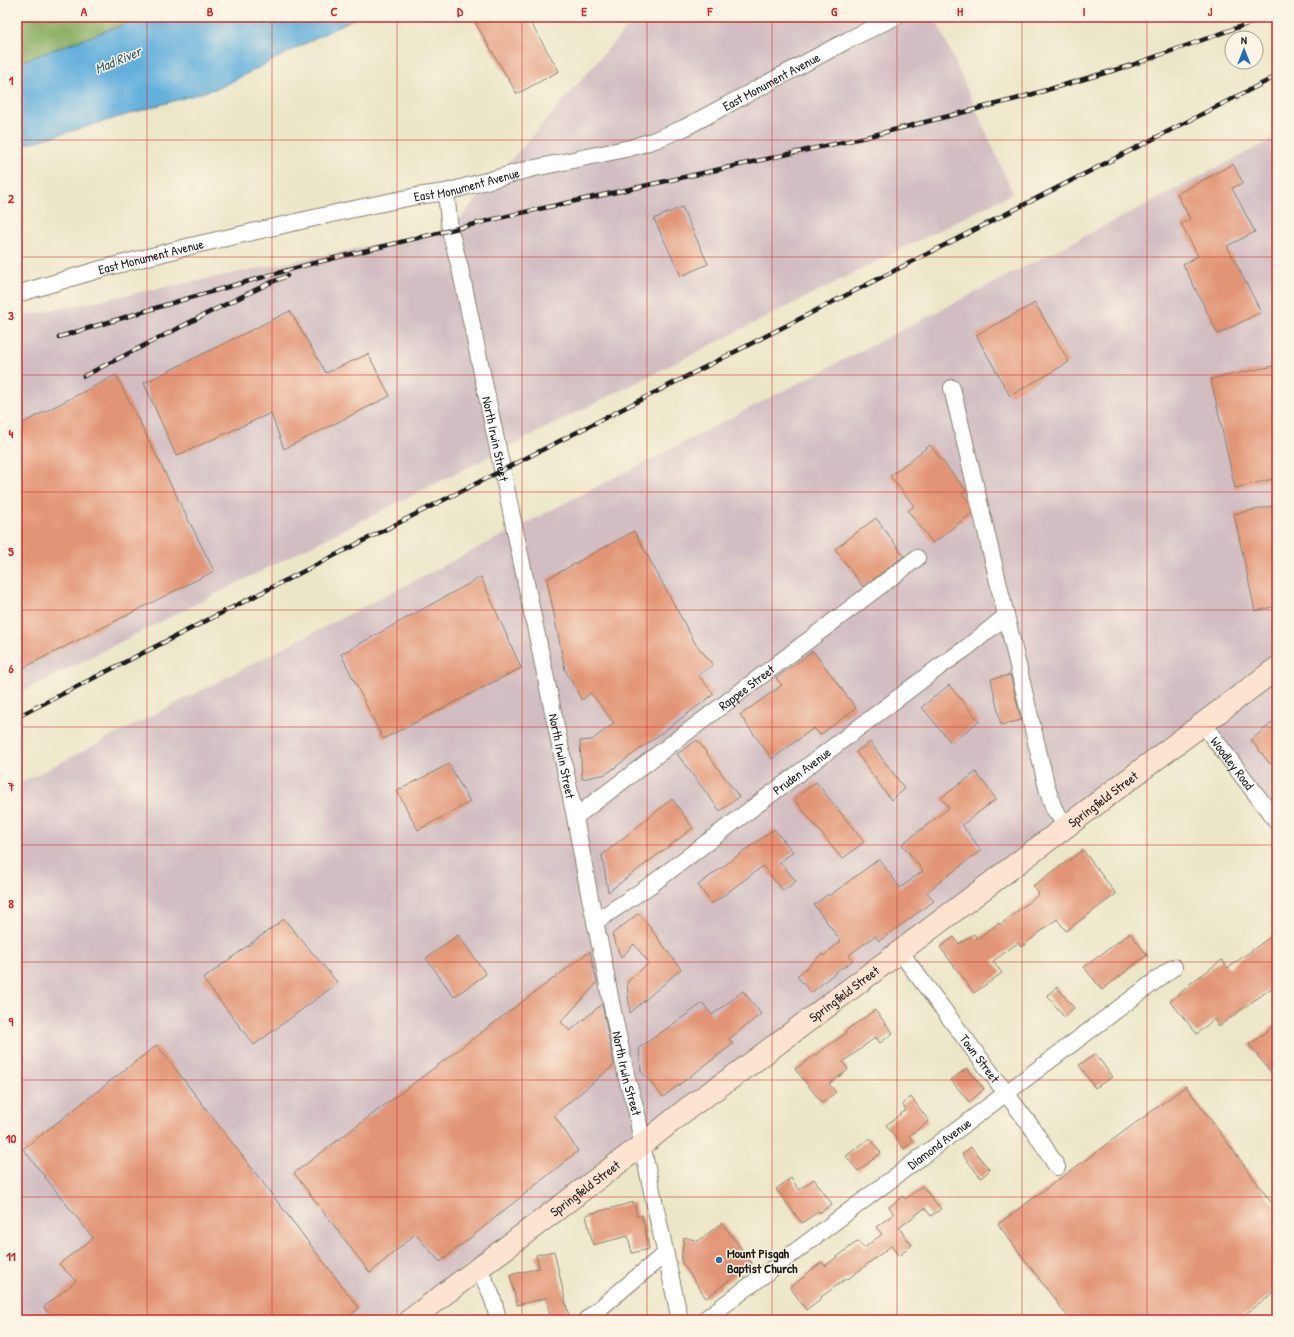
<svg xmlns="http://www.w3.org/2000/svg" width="1294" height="1337" viewBox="0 0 1294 1337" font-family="'Patrick Hand',sans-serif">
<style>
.industrial{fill:#d2bec2}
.forest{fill:#8cb066;stroke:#546641}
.water{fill:#64b0dd;stroke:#40667c}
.building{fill:#e29576}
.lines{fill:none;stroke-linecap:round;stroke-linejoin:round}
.minor-casing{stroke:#848172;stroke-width:18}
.secondary-casing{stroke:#848172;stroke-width:24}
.minor{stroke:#fff;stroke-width:16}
.secondary{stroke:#fde4d1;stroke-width:22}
.rail-casing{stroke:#1c1c1c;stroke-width:4.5}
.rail{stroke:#fcf5e5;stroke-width:3;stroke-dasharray:9;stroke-linecap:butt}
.grid{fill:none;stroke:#d62828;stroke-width:1;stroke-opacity:0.55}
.poi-dot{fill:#1f6fb2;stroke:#fcf5e5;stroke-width:1.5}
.labels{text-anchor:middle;stroke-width:3;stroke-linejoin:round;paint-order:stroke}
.street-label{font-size:13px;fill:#1c1c1c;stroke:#fcf5e5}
.poi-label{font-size:13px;font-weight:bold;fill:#1c1c1c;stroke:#fcf5e5;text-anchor:start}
.water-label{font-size:14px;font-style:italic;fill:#395769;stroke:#fcf5e5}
.neatline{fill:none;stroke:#d62828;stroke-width:1.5}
.grid-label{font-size:13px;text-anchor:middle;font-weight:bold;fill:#d62828}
</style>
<rect width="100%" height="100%" fill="#fcf5e5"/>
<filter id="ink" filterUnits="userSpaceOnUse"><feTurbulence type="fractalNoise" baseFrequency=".025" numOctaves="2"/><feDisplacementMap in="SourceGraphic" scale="8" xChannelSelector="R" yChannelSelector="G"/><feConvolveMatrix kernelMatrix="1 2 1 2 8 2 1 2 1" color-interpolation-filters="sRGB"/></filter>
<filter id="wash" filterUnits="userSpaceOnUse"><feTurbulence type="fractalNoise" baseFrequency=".012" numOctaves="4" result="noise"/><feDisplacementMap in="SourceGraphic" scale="16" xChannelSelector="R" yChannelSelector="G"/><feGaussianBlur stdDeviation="0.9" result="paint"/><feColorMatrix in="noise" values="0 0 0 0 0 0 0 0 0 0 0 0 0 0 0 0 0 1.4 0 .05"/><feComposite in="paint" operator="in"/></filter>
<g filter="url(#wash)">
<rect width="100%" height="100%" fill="#ece6c8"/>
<!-- industrial -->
<g class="industrial">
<path d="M636,17H935L1013,193L17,694V317L450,230Z"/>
<path d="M1277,137V812L1203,724L394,1320H17V785Z"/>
</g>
<!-- forest -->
<path class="forest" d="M17,17H145L17,63Z"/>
<!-- water -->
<path class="water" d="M145,17H357L221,87L17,147V63Z"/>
<g id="blocks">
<!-- building -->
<g class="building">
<path d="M472,17H527L559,71L517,94Z"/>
<path d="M1233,164L1243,183L1232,188L1255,232L1227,246L1261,312L1218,334L1183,264L1198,256L1181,224L1190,219L1177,194Z"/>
<path d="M682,207L708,264L681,276L654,219Z"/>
<path d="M1035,303L1069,362L1010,396L976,335Z"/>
<path d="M290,311L326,373L368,354L390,396L284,449L271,413L176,456L144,383Z"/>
<path d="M1274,366L1277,381V478L1235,488L1211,379Z"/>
<path d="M116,375L214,571L17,671V426Z"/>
<path d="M930,445L966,491L962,494L970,503L972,513L933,543L908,511L914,506L890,476Z"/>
<path d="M1277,505V606L1255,611L1234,514Z"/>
<path d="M876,518L904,556L863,587L835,549Z"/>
<path d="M634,531L695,643L713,665L698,675L714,694L606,774L582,779L580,741L592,740L614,723L591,693L582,700L565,670L547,579Z"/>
<path d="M481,577L521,668L383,739L341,654Z"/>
<path d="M813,651L856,708L820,735L814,728L772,759L740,715L782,685L776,678Z"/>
<path d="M1010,675L1021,720L1001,725L991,679Z"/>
<path d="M949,685L979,721L951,743L922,707Z"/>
<path d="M1277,719V758L1270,764L1251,740Z"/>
<path d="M697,740L739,797L720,811L677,754Z"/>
<path d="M870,742L905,789L891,800L856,752Z"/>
<path d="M449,764L470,802L418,830L397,791Z"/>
<path d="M976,772L996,799L962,825L981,850L927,892L934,901L879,941L875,936L849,955L853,960L843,968L842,967L811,993L797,976L822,954L823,956L841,941L814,905L828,894L829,896L879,859L900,888L923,871L902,844L949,808L941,798Z"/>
<path d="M816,782L864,842L842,859L794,799Z"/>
<path d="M672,799L693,828L608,892L602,855Z"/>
<path d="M774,829L793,852L780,862L796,881L783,891L763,866L712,904L698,885Z"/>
<path d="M1083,850L1116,894L1066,931L1057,919L1021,947L1018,943L993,961L1002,973L974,993L940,947L954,937L959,944L974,934L977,939L999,923L1000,925L1039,894L1033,886Z"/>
<path d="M639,913L681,969L630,1013L627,982L649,963L634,944L621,958L612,934Z"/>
<path d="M284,919L338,983L254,1045L203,979Z"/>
<path d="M1277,932V984L1219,1026L1214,1019L1197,1034L1170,1001L1189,986L1188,985L1222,960L1228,968Z"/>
<path d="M1130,933L1147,955L1102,990L1084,967Z"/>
<path d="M458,935L486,974L454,997L426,958Z"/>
<path d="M590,951L597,983L561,1022L570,1031L602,1004L614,1065L554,1115L578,1151L440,1262L415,1234L370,1273L294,1173Z"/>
<path d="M1057,987L1074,1008L1064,1017L1047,995Z"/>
<path d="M743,991L761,1014L729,1039L733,1044L663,1097L641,1071L639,1048L703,1003L712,1015Z"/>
<path d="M875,1010L893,1033L880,1043L876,1037L843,1062L848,1070L829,1084L836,1092L822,1103L795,1069L846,1033L845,1031Z"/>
<path d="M1277,1023V1080L1249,1045Z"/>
<path d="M157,1045L359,1308L345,1320H53L44,1307L76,1281L59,1264L93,1238L23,1149Z"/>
<path d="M1096,1054L1112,1077L1095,1088L1079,1065Z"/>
<path d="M967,1068L984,1089L969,1102L951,1080Z"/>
<path d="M1186,1086L1277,1210V1290L1237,1320H1070L998,1224Z"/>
<path d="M911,1097L929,1121L909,1136L914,1141L904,1149L886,1125L906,1110L902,1104Z"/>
<path d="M870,1138L881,1153L858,1171L846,1156Z"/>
<path d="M971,1147L990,1170L981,1178L962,1154Z"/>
<path d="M791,1178L799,1190L814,1179L832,1204L820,1213L819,1211L802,1223L776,1189Z"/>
<path d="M922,1186L941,1209L931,1216L925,1208L899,1228L912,1245L899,1256L891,1246L848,1279L847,1278L821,1297L822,1298L806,1310L790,1287L807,1275L806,1274L822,1262L825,1266L858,1241L864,1248L882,1234L876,1227L894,1214L889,1207L903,1196L905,1199Z"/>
<path d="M634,1202L637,1216L642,1215L649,1249L632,1253L628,1236L593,1245L586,1215Z"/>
<path d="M722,1223L752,1263L706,1298L681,1261L684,1237L698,1241Z"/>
<path d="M554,1251L569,1317L557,1320H551L546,1298L517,1305L510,1275L539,1268L536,1255Z"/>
</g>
</g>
</g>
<g filter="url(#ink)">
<use href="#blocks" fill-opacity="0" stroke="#848172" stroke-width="1"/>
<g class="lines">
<defs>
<g id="minor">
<path id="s1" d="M446,192L450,230L460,268L575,817L589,893L603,959L610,997L627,1079L637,1113L642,1145L680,1320"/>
<path id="s2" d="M17,294L101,269L191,246L349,210L417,196L446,192L530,169L630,148L655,140L684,128L848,40L895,17"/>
<path d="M952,388L1047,788L1054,809L1067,826"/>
<path id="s3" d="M1203,724L1277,822"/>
<path id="s4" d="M575,817L917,558"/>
<path id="s5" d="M595,922L652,884L939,667L965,649L1006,616"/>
<path id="s6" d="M900,952L1033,1129L1057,1167"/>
<path d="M478,1269C489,1287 494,1299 498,1320"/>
<path d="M586,1320L655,1262L665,1255"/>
<path id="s7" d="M704,1320L1174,967"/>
</g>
<g id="secondary">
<path id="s8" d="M410,1320L642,1145L688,1108L741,1071L1277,668"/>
</g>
</defs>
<!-- minor casing -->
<use href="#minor" class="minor-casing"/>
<!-- secondary casing -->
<use href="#secondary" class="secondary-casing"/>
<!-- minor -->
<use href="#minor" class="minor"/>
<!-- secondary -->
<use href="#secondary" class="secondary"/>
<defs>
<g id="rail">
<path d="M59,337L182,300L306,265L512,215L866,137L1016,99L1132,65L1267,17"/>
<path d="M84,376L212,311L272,282L287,276"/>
<path d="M17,717L1277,76"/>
</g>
</defs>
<!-- rail casing -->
<use href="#rail" class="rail-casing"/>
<!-- rail -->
<use href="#rail" class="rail"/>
</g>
</g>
<!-- grid -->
<path class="grid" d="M147,17V1320M272,17V1320M397,17V1320M522,17V1320M647,17V1320M772,17V1320M897,17V1320M1022,17V1320M1147,17V1320M17,140H1277M17,257H1277M17,375H1277M17,492H1277M17,610H1277M17,727H1277M17,845H1277M17,962H1277M17,1080H1277M17,1197H1277"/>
<!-- markers -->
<circle class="poi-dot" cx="719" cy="1260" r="4"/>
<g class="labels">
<!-- street labels -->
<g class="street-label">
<text dy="5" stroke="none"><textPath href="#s2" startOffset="787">East Monument Avenue</textPath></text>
<text dy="5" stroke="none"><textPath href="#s2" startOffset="463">East Monument Avenue</textPath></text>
<text dy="5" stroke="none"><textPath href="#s2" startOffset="139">East Monument Avenue</textPath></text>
<text dy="5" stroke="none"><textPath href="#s1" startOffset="252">North Irwin Street</textPath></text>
<text dy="5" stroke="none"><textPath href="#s4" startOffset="215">Rappee Street</textPath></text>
<text dy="5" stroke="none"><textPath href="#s1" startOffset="576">North Irwin Street</textPath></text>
<text dy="5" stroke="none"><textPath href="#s3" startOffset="49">Woodley Road</textPath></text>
<text dy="5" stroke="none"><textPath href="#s5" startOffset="256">Pruden Avenue</textPath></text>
<text dy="5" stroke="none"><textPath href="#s8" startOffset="867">Springfield Street</textPath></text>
<text dy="5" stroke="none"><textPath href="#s8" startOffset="543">Springfield Street</textPath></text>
<text dy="5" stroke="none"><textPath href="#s6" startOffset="133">Town Street</textPath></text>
<text dy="5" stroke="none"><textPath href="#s1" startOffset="900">North Irwin Street</textPath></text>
<text dy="5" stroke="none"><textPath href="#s7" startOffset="294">Diamond Avenue</textPath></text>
<text dy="5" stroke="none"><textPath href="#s8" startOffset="219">Springfield Street</textPath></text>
</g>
<!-- poi labels -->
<g class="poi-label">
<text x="727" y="1258">Mount Pisgah<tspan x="727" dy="15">Baptist Church</tspan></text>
</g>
<!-- water labels -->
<g class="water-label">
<text transform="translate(118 60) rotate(-23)" y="5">Mad River</text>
</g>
</g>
<!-- margin -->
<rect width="1294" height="1337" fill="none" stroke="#fcf5e5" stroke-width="44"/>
<!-- north arrow -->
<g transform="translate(1244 50)"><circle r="19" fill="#fcf5e5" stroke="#a29e95"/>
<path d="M0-3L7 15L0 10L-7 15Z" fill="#1f6fb2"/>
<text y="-6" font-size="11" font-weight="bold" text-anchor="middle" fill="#1c1c1c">N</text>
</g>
<rect x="22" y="22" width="1250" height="1293" class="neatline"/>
<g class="grid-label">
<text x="84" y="16">A</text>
<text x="210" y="16">B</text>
<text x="334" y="16">C</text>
<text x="460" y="16">D</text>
<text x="584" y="16">E</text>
<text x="710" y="16">F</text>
<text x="834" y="16">G</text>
<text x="960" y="16">H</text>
<text x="1084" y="16">I</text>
<text x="1210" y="16">J</text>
<text x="11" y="85">1</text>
<text x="11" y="203">2</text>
<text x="11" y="320">3</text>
<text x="11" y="438">4</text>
<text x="11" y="556">5</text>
<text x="11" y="673">6</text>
<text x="11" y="791">7</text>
<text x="11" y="908">8</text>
<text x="11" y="1026">9</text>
<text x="11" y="1143">10</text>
<text x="11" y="1261">11</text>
</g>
</svg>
